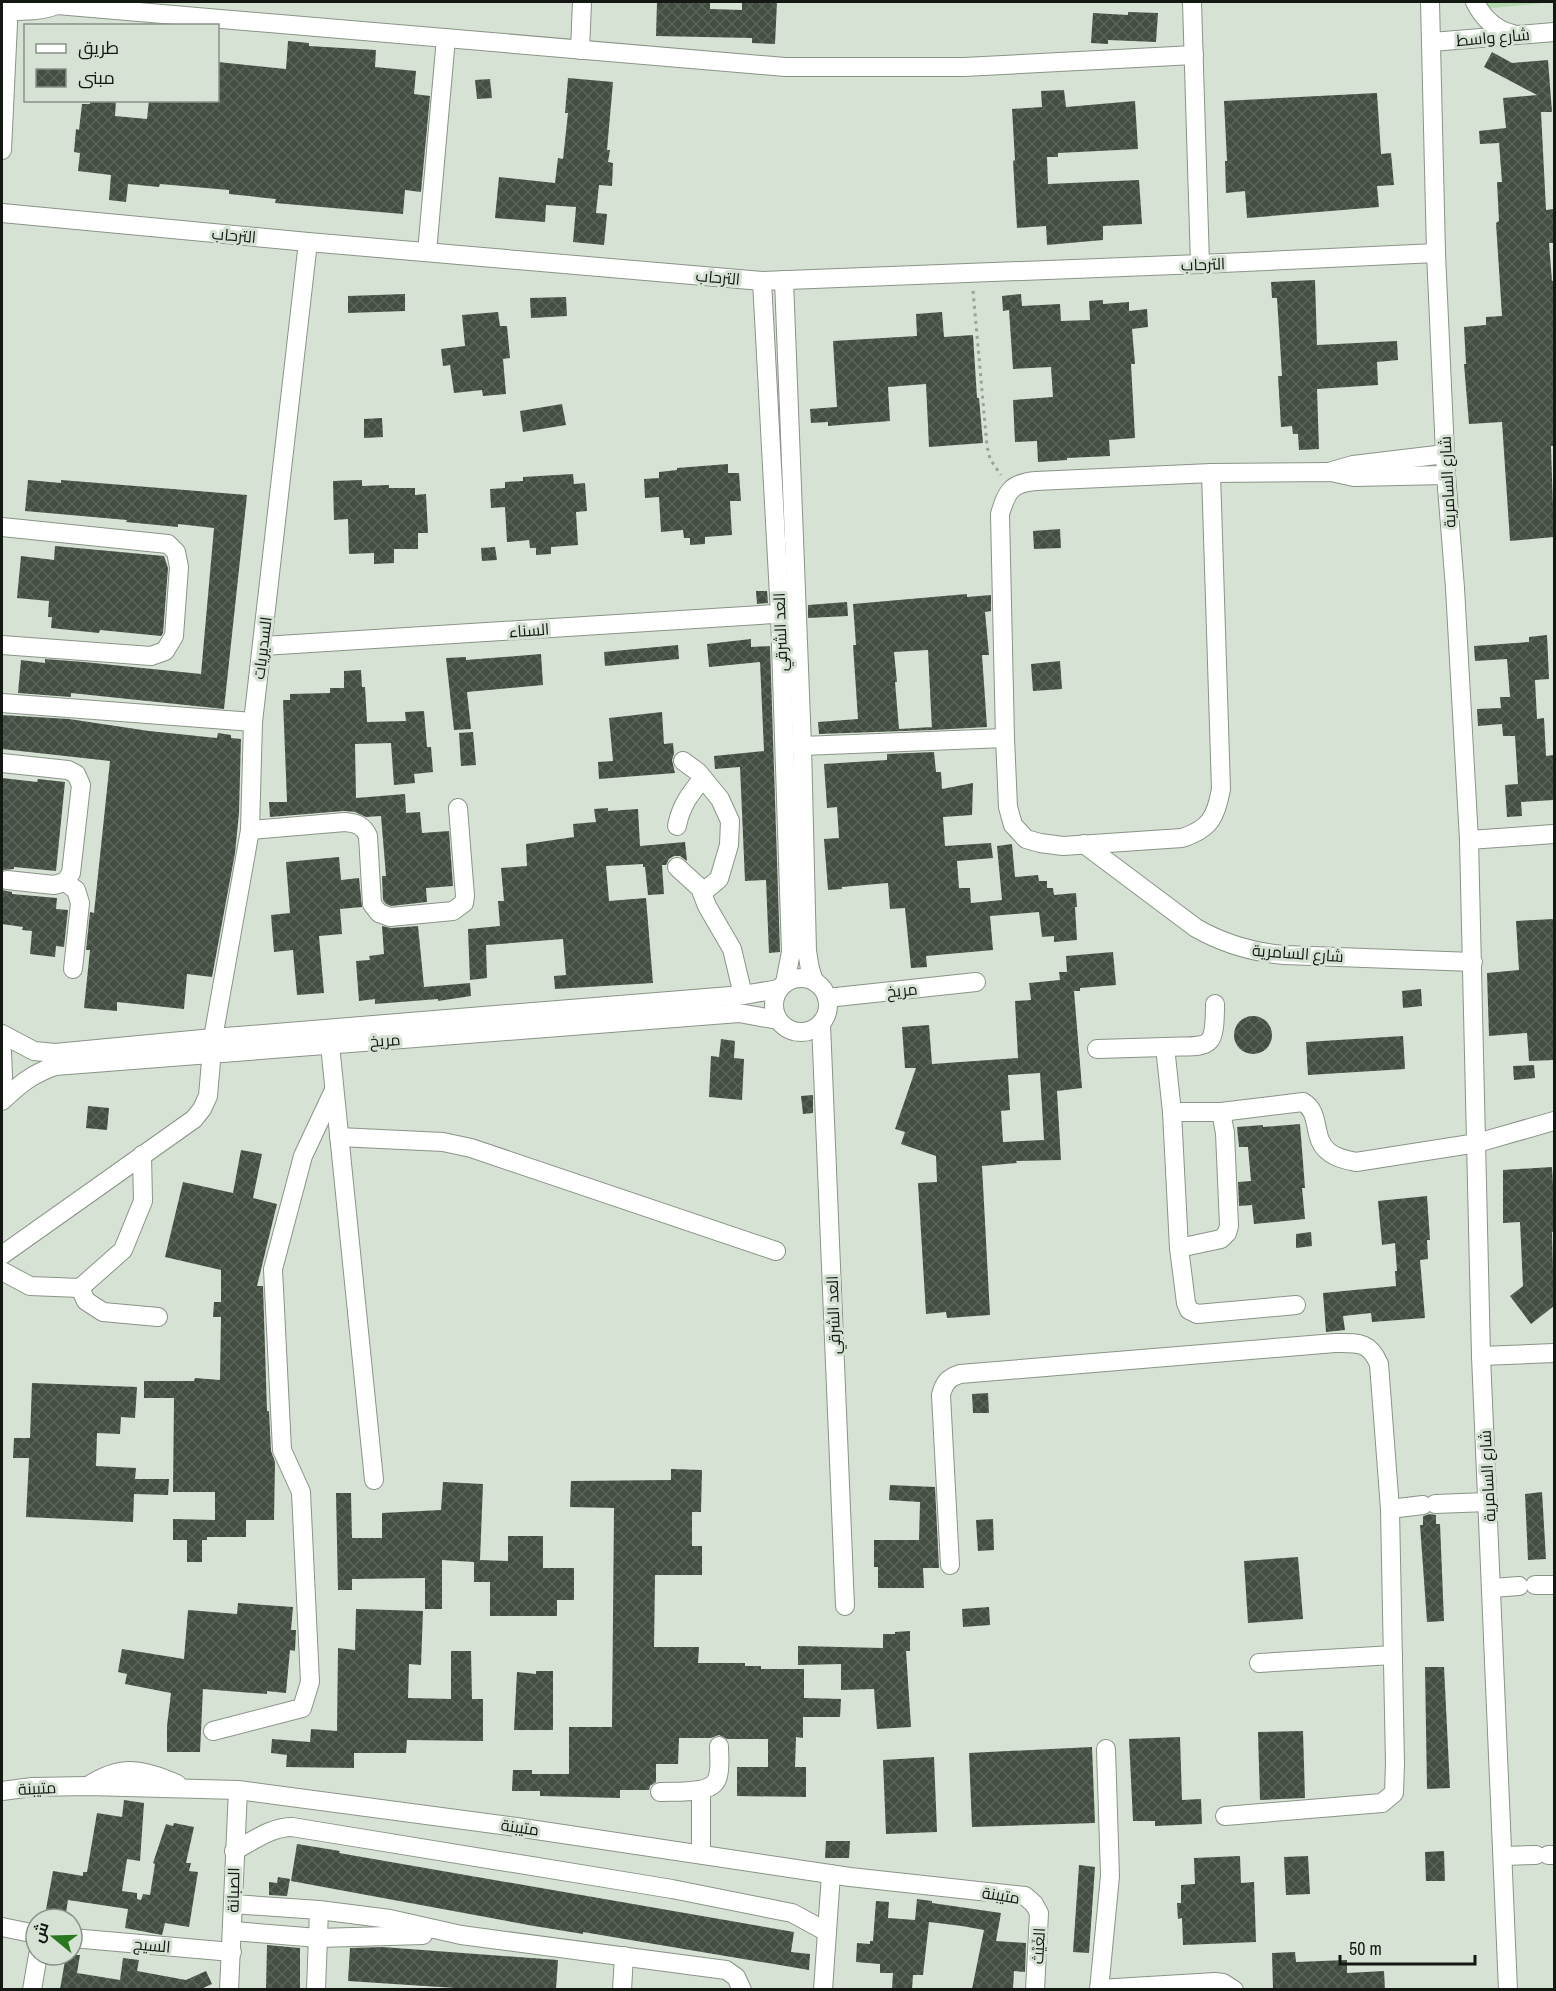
<svg xmlns="http://www.w3.org/2000/svg" width="1556" height="1991" viewBox="0 0 1556 1991" font-family="'Archivo Narrow',Cairo,sans-serif">
<style>
.green{fill:#b4d9af}
.building{fill:url(#building-cross-hatch);fill-rule:evenodd}
.lines{fill:none;stroke-linecap:round;stroke-linejoin:round}
.minor-casing{stroke:#899487;stroke-width:20}
.path{stroke:#99a398;stroke-width:3;stroke-dasharray:3 4.5;stroke-linecap:butt}
.minor{stroke:#fff;stroke-width:18}
.labels{text-anchor:middle;stroke-width:6;stroke-linejoin:round;paint-order:stroke}
.street-label{font-size:16px;fill:#131813;stroke:#d6e2d4}
</style>
<defs>
<pattern id="building-cross-hatch" width="8" height="8" patternUnits="userSpaceOnUse" patternTransform="scale(1.5)"><rect width="8" height="8" fill="#444e43"/><path d="M0 0l8 8M0 8l8-8" fill="none" stroke="#5b645a"/></pattern>
</defs>
<rect width="100%" height="100%" fill="#d6e2d4"/>
<!-- green -->
<path class="green" d="M1483,2H1554L1483,9Z"/>
<!-- building -->
<g class="building">
<path d="M657,2H710V9L742,10V2H777L775,44L752,43V38L656,36Z"/>
<path d="M1128,12L1158,13L1156,42L1108,40V44L1091,43L1093,13L1128,15Z"/>
<path d="M288,41L309,43V46L376,50L375,67L416,71L414,94L430,96L421,192L405,190L403,214L275,203L276,199L229,194V190L160,184L159,187L128,184L126,202L109,200L111,175L78,171L80,153L74,152L76,129L79,130L82,104H90V100H116L115,116L147,119L149,100H218V62L286,69Z"/>
<path d="M1492,52L1512,63L1548,60L1552,112H1541L1546,210L1554,209V243H1549L1552,281L1554,280V446H1551L1554,537L1510,541L1502,422L1469,424L1464,364H1466L1464,327L1486,325V317L1502,316L1496,223L1499,221L1497,182H1502L1499,143L1480,144L1479,131L1506,128L1503,98L1537,95L1484,67Z"/>
<path d="M568,78L613,82L607,150H610L608,162L613,163L612,186L599,185L596,213L607,214L604,245L573,242L576,207L546,205L545,222L495,218L499,177L555,183L558,158L563,159L568,113H565Z"/>
<path d="M490,79L492,98L477,99L475,80Z"/>
<path d="M1064,90L1066,107L1135,101L1138,149L1058,153V157H1047L1048,184L1139,180L1142,224L1103,226V240L1047,245L1046,226L1017,228L1013,161L1015,160L1012,109L1042,107L1041,91Z"/>
<path d="M1377,93L1381,154L1391,153L1394,185L1377,186L1379,207L1247,218L1245,191L1226,193L1225,161H1227L1224,101Z"/>
<path d="M1315,280L1317,345L1397,341L1398,360L1377,362L1378,385L1317,389L1319,449L1299,450L1298,434H1293L1292,426L1281,427L1278,376H1282L1277,298H1272L1271,282Z"/>
<path d="M405,294V311L348,313V296Z"/>
<path d="M1021,294L1022,306L1060,304L1061,321L1090,320L1089,301L1103,300V304L1129,302V311L1147,309L1148,327L1132,329L1135,364H1131L1135,438L1109,440L1110,456L1067,458V460L1038,462L1037,441L1015,442L1013,400L1053,397L1051,367L1013,369L1009,310L1003,311L1002,296Z"/>
<path d="M566,297L567,316L531,318L530,298Z"/>
<path d="M498,312L500,326H507L510,358L503,359L506,394L483,396L482,390L454,393L450,365L443,366L441,349L465,346L462,315Z"/>
<path d="M942,312L944,337L973,335L977,398H979L983,443L929,447L926,384L888,387L890,421L828,426V422L811,423L810,409L837,407L833,341L917,336L916,314Z"/>
<path d="M562,404L566,425L523,432L520,411Z"/>
<path d="M382,418L383,437L364,438V419Z"/>
<path d="M728,464V473H739L741,501H730L732,535L705,537V544L690,545V538H684L683,530L661,532L659,497L645,498L644,479L659,478V472L677,470V468Z"/>
<path d="M573,474L574,484L585,483L587,511L576,512L578,545L551,547V554L536,555V548H530L529,540L507,542L505,507L491,508L490,489L505,488V482L523,481V477Z"/>
<path d="M28,480L61,483V480L247,495L224,709L71,693V697L18,693L21,660L45,663V659L84,662L201,674L214,528L178,524V527L126,522L127,520L25,511Z"/>
<path d="M362,480V486L389,485V488H415V495L426,494L428,533H418V549H394V563L374,564V553L349,554L348,519L334,520L333,481Z"/>
<path d="M1060,529L1061,548L1034,549L1033,531Z"/>
<path d="M55,546L164,556L168,568L163,633L161,636L100,630L99,633L51,628L52,617H48L49,601L17,598L21,556L54,560Z"/>
<path d="M495,547L497,560L482,561L481,548Z"/>
<path d="M756,591H767L768,603L757,604Z"/>
<path d="M967,594V597L991,595V611L985,612L989,655H982L987,727L932,730L928,650L894,652L897,682H895L899,729L932,727V730L819,734L818,722L858,719L853,645H856L853,604Z"/>
<path d="M847,602L848,616L808,618V605Z"/>
<path d="M1547,635L1549,679L1535,680L1537,719L1544,718L1546,756L1554,755V800L1521,802L1522,816L1507,817L1505,785L1518,784L1515,736H1503L1502,724L1478,726L1477,709L1501,708L1500,697H1510L1507,659L1475,661L1474,646L1529,642V637Z"/>
<path d="M751,639V647L770,646L780,952L769,953L766,880L745,881L740,767L715,769L714,756L764,751L760,662L709,667L707,644Z"/>
<path d="M678,645L679,659L605,666L604,652Z"/>
<path d="M541,654L543,685L467,692L471,729L454,730L446,658L466,657V660Z"/>
<path d="M1060,661L1062,689L1033,691L1031,664Z"/>
<path d="M361,670L362,687H365L367,722L406,721L405,712L424,711L427,747H431L433,772L414,774L415,783L394,785L391,743L355,744L356,798L405,794L406,813L420,812L422,833L449,831L453,886L426,888L427,902L391,906L386,904L383,900L382,876H386L381,816L366,817L355,812L344,811L270,817L269,802H287L283,700H290V694L330,693V688H344V671Z"/>
<path d="M662,712L664,744L673,743L674,754L672,760L675,773L599,779L598,762L613,761L609,718Z"/>
<path d="M2,715L69,719L149,731L217,738L218,733L231,735V738L241,739L239,813L235,853L212,977L187,974L184,1009L117,1002V1011L84,1008L90,950H86L90,912L94,913L110,761L2,749Z"/>
<path d="M473,732L476,765L461,766L459,733Z"/>
<path d="M934,752L936,772H941L942,789L973,783L972,815L943,817L945,846L991,843L993,858L957,861L959,888H970L971,903L1002,900L997,846L1012,844L1015,877L1038,875L1039,881H1047V888H1053L1054,895L1076,893L1077,907H1075L1077,940L1054,942V936L1042,937L1039,912L990,916L993,950L926,956L927,967L911,968L905,908L890,909L888,883L842,887V889L828,890L824,839L839,838L837,807L827,808L824,764L887,760V754Z"/>
<path d="M2,778L37,782L38,779L65,782L56,871L14,867V869L2,870Z"/>
<path d="M608,808V811L638,809L640,846L685,842L687,861L680,856H674L669,859L666,865H662L664,894L648,895L645,867H643V864L606,866L609,901L646,898L653,983L555,989L554,976L566,975L563,939L486,945L487,978L470,980L468,929L500,926L498,901H504L501,868L527,866L526,844L574,837L573,824L596,822L594,809Z"/>
<path d="M339,857L341,880L359,878L362,907L340,909L342,934L319,936L324,993L297,995L293,950L274,952L271,915L290,913L286,862Z"/>
<path d="M2,890L12,892V894L57,898L56,909L68,910L64,947L56,946L55,957L30,954L32,931L22,930L23,927L2,924Z"/>
<path d="M1554,919V1060L1529,1061L1527,1033L1489,1036L1487,973L1519,970L1516,921Z"/>
<path d="M382,926L391,928L418,926L424,987L470,983L471,996L438,1001V999L375,1004V999L359,1001L356,961L370,960L369,956L384,954Z"/>
<path d="M1113,952L1116,985L1080,988V991H1074L1082,1088L1057,1091L1061,1160L1016,1161L1017,1163L982,1166L990,1315L947,1318L946,1312L926,1314L918,1183L937,1182L936,1156L901,1144L905,1132L895,1129L916,1068H905L902,1027L929,1025L932,1064L1018,1058L1015,1001L1031,1000L1029,983L1060,980L1059,972H1067L1066,956ZM1040,1073L1044,1140L1003,1142L1001,1111L1010,1110L1008,1075Z"/>
<path d="M1421,989L1422,1006L1403,1008L1402,991Z"/>
<circle cx="1253" cy="1035" r="19"/>
<path d="M1403,1036L1405,1069L1308,1075L1306,1042Z"/>
<path d="M721,1039L735,1041L734,1058L744,1059L742,1100L709,1097L711,1056L719,1057Z"/>
<path d="M1534,1065L1535,1078L1514,1080L1513,1066Z"/>
<path d="M813,1095V1113L803,1114L801,1096Z"/>
<path d="M88,1106L109,1108L107,1130L86,1128Z"/>
<path d="M1300,1124L1305,1188H1302L1305,1219L1254,1224L1252,1205L1239,1206L1238,1182L1251,1181L1248,1147H1239L1237,1127L1263,1125V1127Z"/>
<path d="M241,1150L262,1154L253,1198L277,1204L257,1286H263L267,1411H269L271,1451L275,1462L274,1520H246V1537H207V1540H202V1562H187V1540H173V1519L215,1520V1492H173L174,1398H144V1381H194L195,1378L220,1380L221,1317H213L214,1302H221V1270L165,1257L183,1182L233,1193Z"/>
<path d="M1552,1167L1554,1202V1232H1552L1554,1306L1531,1324L1510,1296L1523,1286L1520,1222L1503,1223V1170Z"/>
<path d="M1427,1196L1430,1240H1427L1428,1259L1420,1260L1425,1318L1372,1322L1371,1313L1343,1316L1345,1330L1326,1332L1323,1293L1396,1286L1395,1271H1397L1395,1243L1382,1245L1378,1201Z"/>
<path d="M1311,1232L1312,1246L1296,1248V1234Z"/>
<path d="M32,1383L137,1387L135,1418L121,1417L120,1434L97,1433L96,1466L136,1468L135,1479H169L168,1495L134,1494L133,1522L26,1517L29,1458H13L14,1438H30Z"/>
<path d="M988,1393L989,1413H973L972,1394Z"/>
<path d="M671,1469L702,1470L701,1512H692V1546H702V1575H655L654,1647H699L698,1663H745V1666H761V1669H804V1698L841,1699L840,1717H803V1738L796,1737L795,1767H806V1797L737,1796V1767H768V1739H727L719,1735L711,1738H679L678,1764H656V1782L650,1786L649,1790H620V1798L540,1796V1791H512L513,1770H532V1774H569V1727H612L614,1508L570,1507L571,1481L671,1480Z"/>
<path d="M443,1482L483,1484L480,1560L508,1561V1536H543V1568H574V1600H557V1616H490V1582H474V1562L442,1560V1609H425V1578L352,1579V1590H338L336,1493H351L352,1538H382V1513L441,1510Z"/>
<path d="M890,1485L935,1487L939,1568H923L924,1588H878V1567H874V1540H919L920,1502L889,1500Z"/>
<path d="M1542,1492L1546,1559L1528,1560L1525,1494Z"/>
<path d="M1430,1514L1436,1515V1524H1440L1444,1621L1427,1622L1420,1525H1423V1516Z"/>
<path d="M993,1519L994,1550L978,1551L976,1520Z"/>
<path d="M1298,1557L1303,1619L1248,1623L1244,1561Z"/>
<path d="M238,1603L293,1607L291,1630H296L295,1651L290,1650L286,1693L267,1691V1694L203,1689L200,1752H167V1726L171,1693L125,1684L127,1674L118,1672L122,1649L184,1659L188,1610L237,1614Z"/>
<path d="M989,1607L990,1625L963,1627L962,1609Z"/>
<path d="M356,1609L423,1611L421,1665L409,1664L408,1698L451,1699V1651H471L472,1699H483V1741L407,1740L406,1753H354V1768L286,1767L287,1755L271,1753L272,1739L310,1742L311,1729L337,1731L338,1648L355,1650Z"/>
<path d="M910,1631V1651H906L911,1727L877,1729L874,1689L841,1690V1664L798,1665V1646L883,1648V1634H895V1632Z"/>
<path d="M1425,1667H1444L1450,1788L1427,1789Z"/>
<path d="M536,1671H553V1730H514L517,1672L536,1674Z"/>
<path d="M1303,1731L1305,1798L1260,1800L1258,1732Z"/>
<path d="M1180,1737L1182,1800L1201,1799L1202,1824L1155,1826V1821H1133L1129,1739Z"/>
<path d="M1092,1747L1095,1823L972,1827L969,1753Z"/>
<path d="M934,1757L937,1832L886,1834L883,1760Z"/>
<path d="M124,1800L144,1803L140,1861L127,1859L122,1891L137,1893V1899L141,1900L143,1894L150,1895L155,1864L153,1863L166,1824L173,1826L174,1823L194,1827L186,1863H191L189,1871L198,1872L189,1927L165,1923L162,1935L125,1928L128,1909L68,1900L65,1919L45,1915L53,1871L83,1876V1872H87L97,1813L122,1817Z"/>
<path d="M826,1841H850L849,1858H825Z"/>
<path d="M297,1844L340,1851L339,1853L794,1932L791,1952L810,1954L809,1970L583,1932V1934L534,1926L291,1881Z"/>
<path d="M1444,1851L1445,1881H1426L1425,1852Z"/>
<path d="M1240,1856L1241,1883L1254,1882L1256,1942L1183,1945L1182,1918L1178,1919L1177,1903H1181V1885L1195,1884L1194,1858Z"/>
<path d="M1308,1856L1310,1894L1286,1895L1284,1857Z"/>
<path d="M1079,1865L1095,1867L1089,1953L1073,1952Z"/>
<path d="M278,1877L290,1879L287,1896L269,1895V1882L277,1883Z"/>
<path d="M917,1899L932,1901V1903L1001,1913L996,1941L1026,1943L1025,1972L1014,1971L1013,1989H972L984,1930L962,1926L929,1922L923,1975H913L912,1989H892L893,1973H880V1964L856,1962L857,1943L870,1944V1941H873L876,1901L889,1902L888,1918L915,1920Z"/>
<path d="M267,1945L300,1948V1989H266Z"/>
<path d="M382,1947L558,1960L556,1989H455V1988L348,1981L350,1948Z"/>
<path d="M1295,1952L1296,1962L1347,1960V1973L1384,1971L1385,1989H1273L1272,1953Z"/>
<path d="M66,1955H80L77,1973L120,1980L123,1958L139,1960L137,1971L186,1980L206,1971L212,1984L201,1989H60Z"/>
</g>
<g class="lines">
<defs>
<g id="minor">
<path d="M49,2L57,5L785,67H964L1194,55"/>
<path d="M1192,2L1200,264"/>
<path d="M1430,2L1436,253L1446,475L1455,588L1469,840L1481,1356L1508,1990"/>
<path d="M1475,2C1483,18 1495,30 1513,34"/>
<path d="M9,11C25,11 41,11 57,5"/>
<path d="M1432,42L1554,32"/>
<path d="M580,50L582,2"/>
<path d="M2,150L9,2"/>
<path d="M2,213L308,242L762,281L1200,264L1436,253"/>
<path d="M427,252L446,38"/>
<path d="M784,280L802,746L807,951L810,969L814,981"/>
<path d="M762,281L780,614L791,952L785,983"/>
<path d="M1332,471L1353,465L1445,454"/>
<path d="M1211,473L1221,789C1216,817 1210,829 1182,838L1063,846L1040,843L1026,839L1013,825L1008,807L1005,738L1000,514C1007,491 1011,483 1036,481L1211,473L1331,472L1354,477L1446,475"/>
<path d="M2,527L168,544L176,552L179,567L174,636L165,651L151,656L2,645"/>
<path d="M263,646L791,613"/>
<path d="M2,703L253,722"/>
<path d="M802,746L1005,738"/>
<path d="M683,761L698,772L720,799L730,821L729,845L719,879L702,893"/>
<path d="M2,763L68,770L76,774L81,785L71,873L65,882L54,885L7,880"/>
<path d="M677,826C681,805 690,794 703,778"/>
<path d="M250,830L345,822C356,823 363,825 368,836L372,904L379,913L390,917L453,911L464,903L465,896L458,808"/>
<path d="M1469,840L1554,834"/>
<path d="M1084,844L1196,928C1224,944 1251,952 1284,955L1473,962"/>
<path d="M677,867L700,888L707,906L732,949L743,995"/>
<path d="M65,882L76,890L80,903L73,969"/>
<circle cx="801" cy="1005" r="27"/>
<path d="M827,998L976,982"/>
<path d="M821,1024L845,1606"/>
<path d="M2,1034L34,1051L55,1053L213,1038L743,995L779,989"/>
<path d="M329,1035L374,1480"/>
<path d="M1097,1049L1165,1047"/>
<path d="M2,1051L3,1076L2,1087"/>
<path d="M2,1101C20,1084 32,1074 55,1066L739,1013L778,1020"/>
<path d="M1172,1112L1165,1047C1209,1045 1215,1053 1215,1004"/>
<path d="M339,1137L443,1142L471,1148L776,1251"/>
<path d="M1179,1248L1221,1239L1227,1233L1229,1226L1225,1133L1221,1112"/>
<path d="M2,1255L194,1119L202,1109L208,1096L213,1038L250,830L253,722L308,242"/>
<path d="M2,1271L30,1286L80,1288L123,1250L143,1201L142,1155"/>
<path d="M80,1288L86,1301L103,1312L158,1317"/>
<path d="M1296,1305L1197,1314L1189,1310L1186,1303L1179,1248L1172,1112H1221L1303,1102C1322,1113 1311,1139 1329,1152C1336,1158 1347,1160 1356,1162L1477,1143L1554,1121"/>
<path d="M1481,1356L1554,1353"/>
<path d="M1435,1504L1488,1502"/>
<path d="M950,1565L941,1395C944,1383 948,1378 960,1374L1335,1343C1358,1343 1369,1341 1379,1364L1390,1509L1423,1505"/>
<path d="M1535,1585H1554"/>
<path d="M1492,1588L1519,1586"/>
<path d="M1259,1663L1393,1655"/>
<path d="M213,1731L302,1708L310,1682L301,1492L282,1450L273,1269L303,1156L334,1090"/>
<path d="M88,1786C121,1764 144,1769 177,1784"/>
<path d="M2,1791L32,1787L88,1786L238,1790L516,1827L850,1877L1025,1896L1034,1904L1039,1913L1035,1990"/>
<path d="M660,1792C675,1791 711,1795 717,1779C721,1770 719,1756 719,1746"/>
<path d="M1225,1816L1382,1803L1394,1793L1395,1763L1390,1509"/>
<path d="M234,1851C253,1841 271,1827 292,1827L672,1889L792,1913L827,1932"/>
<path d="M701,1853V1790"/>
<path d="M1548,1855H1554"/>
<path d="M1503,1856L1536,1855"/>
<path d="M233,1904L319,1910L390,1919L461,1935L726,1970L736,1977L742,1990"/>
<path d="M2,1927L36,1934"/>
<path d="M233,1931L318,1938L423,1935"/>
<path d="M72,1938L232,1952"/>
<path d="M1099,1989L1215,1982L1223,1983L1234,1990"/>
<path d="M32,1990L38,1955"/>
<path d="M229,1990L238,1790"/>
<path d="M316,1990L319,1910"/>
<path d="M622,1990L624,1956"/>
<path d="M823,1990L831,1874"/>
<path d="M1099,1990L1110,1876L1106,1749"/>
</g>
</defs>
<!-- minor casing -->
<use href="#minor" class="minor-casing"/>
<!-- path -->
<path class="path" d="M973,291L987,446L990,459L1001,475"/>
<!-- minor -->
<use href="#minor" class="minor"/>
</g>
<g class="labels">
<!-- street labels -->
<g class="street-label">
<text transform="translate(1493 37) rotate(-5)" y="6">شارع واسط</text>
<text transform="translate(234 235) rotate(5)" y="6">الترحاب</text>
<text transform="translate(1203 264) rotate(-2)" y="6">الترحاب</text>
<text transform="translate(718 277) rotate(5)" y="6">الترحاب</text>
<text transform="translate(1447 482) rotate(-93)" y="6">شارع السامرية</text>
<text transform="translate(529 630) rotate(-4)" y="6">السناء</text>
<text transform="translate(780 632) rotate(-92)" y="6">العد الشرقي</text>
<text transform="translate(262 648) rotate(-83)" y="6">السديريات</text>
<text transform="translate(1298 953) rotate(4)" y="6">شارع السامرية</text>
<text transform="translate(902 990) rotate(-6)" y="6">مريخ</text>
<text transform="translate(385 1040) rotate(-4)" y="6">مريخ</text>
<text transform="translate(833 1315) rotate(-92)" y="6">العد الشرقي</text>
<text transform="translate(1487 1476) rotate(-93)" y="6">شارع السامرية</text>
<text transform="translate(37 1788) rotate(-3)" y="6">متيبنة</text>
<text transform="translate(520 1827) rotate(8)" y="6">متيبنة</text>
<text transform="translate(233 1890) rotate(-89)" y="6">الصبانة</text>
<text transform="translate(1001 1895) rotate(9)" y="6">متيبنة</text>
<text transform="translate(152 1945) rotate(5)" y="6">السيج</text>
<text transform="translate(1038 1946) rotate(-87)" y="6">الغَيْث</text>
</g>
</g>
<!-- border -->
<rect width="1556" height="1991" fill="none" stroke="#131813" stroke-width="6"/>
<!-- legend -->
<rect x="24" y="24" width="195" height="78" fill="#d6e2d4" stroke="#889187" stroke-width="1.5"/>
<rect x="36" y="44" width="30" height="9" fill="#ffffff" stroke="#889187" stroke-width="1.5"/>
<text x="78" y="54" font-size="18" fill="#131813">طريق</text>
<rect x="36" y="69" width="30" height="18" fill="url(#building-cross-hatch)" stroke="#889187" stroke-width="1.5"/>
<text x="78" y="84" font-size="18" fill="#131813">مبنى</text>
<!-- north arrow -->
<g transform="translate(54 1937) rotate(289)"><circle r="28" fill="#d6e2d4" stroke="#889187" stroke-width="1.5"/>
<path d="M0-4.5L10 22L0 15L-10 22Z" fill="#287721"/>
<text y="-9" font-size="16" font-weight="bold" text-anchor="middle" fill="#131813">ش</text>
</g>
<!-- scale -->
<path d="M1340 1955v9h135v-9" fill="none" stroke="#131813" stroke-width="3"/>
<text x="1349" y="1955" font-size="18" fill="#131813" stroke="#d6e2d4" stroke-width="4.5" paint-order="stroke">50 m</text>
</svg>
